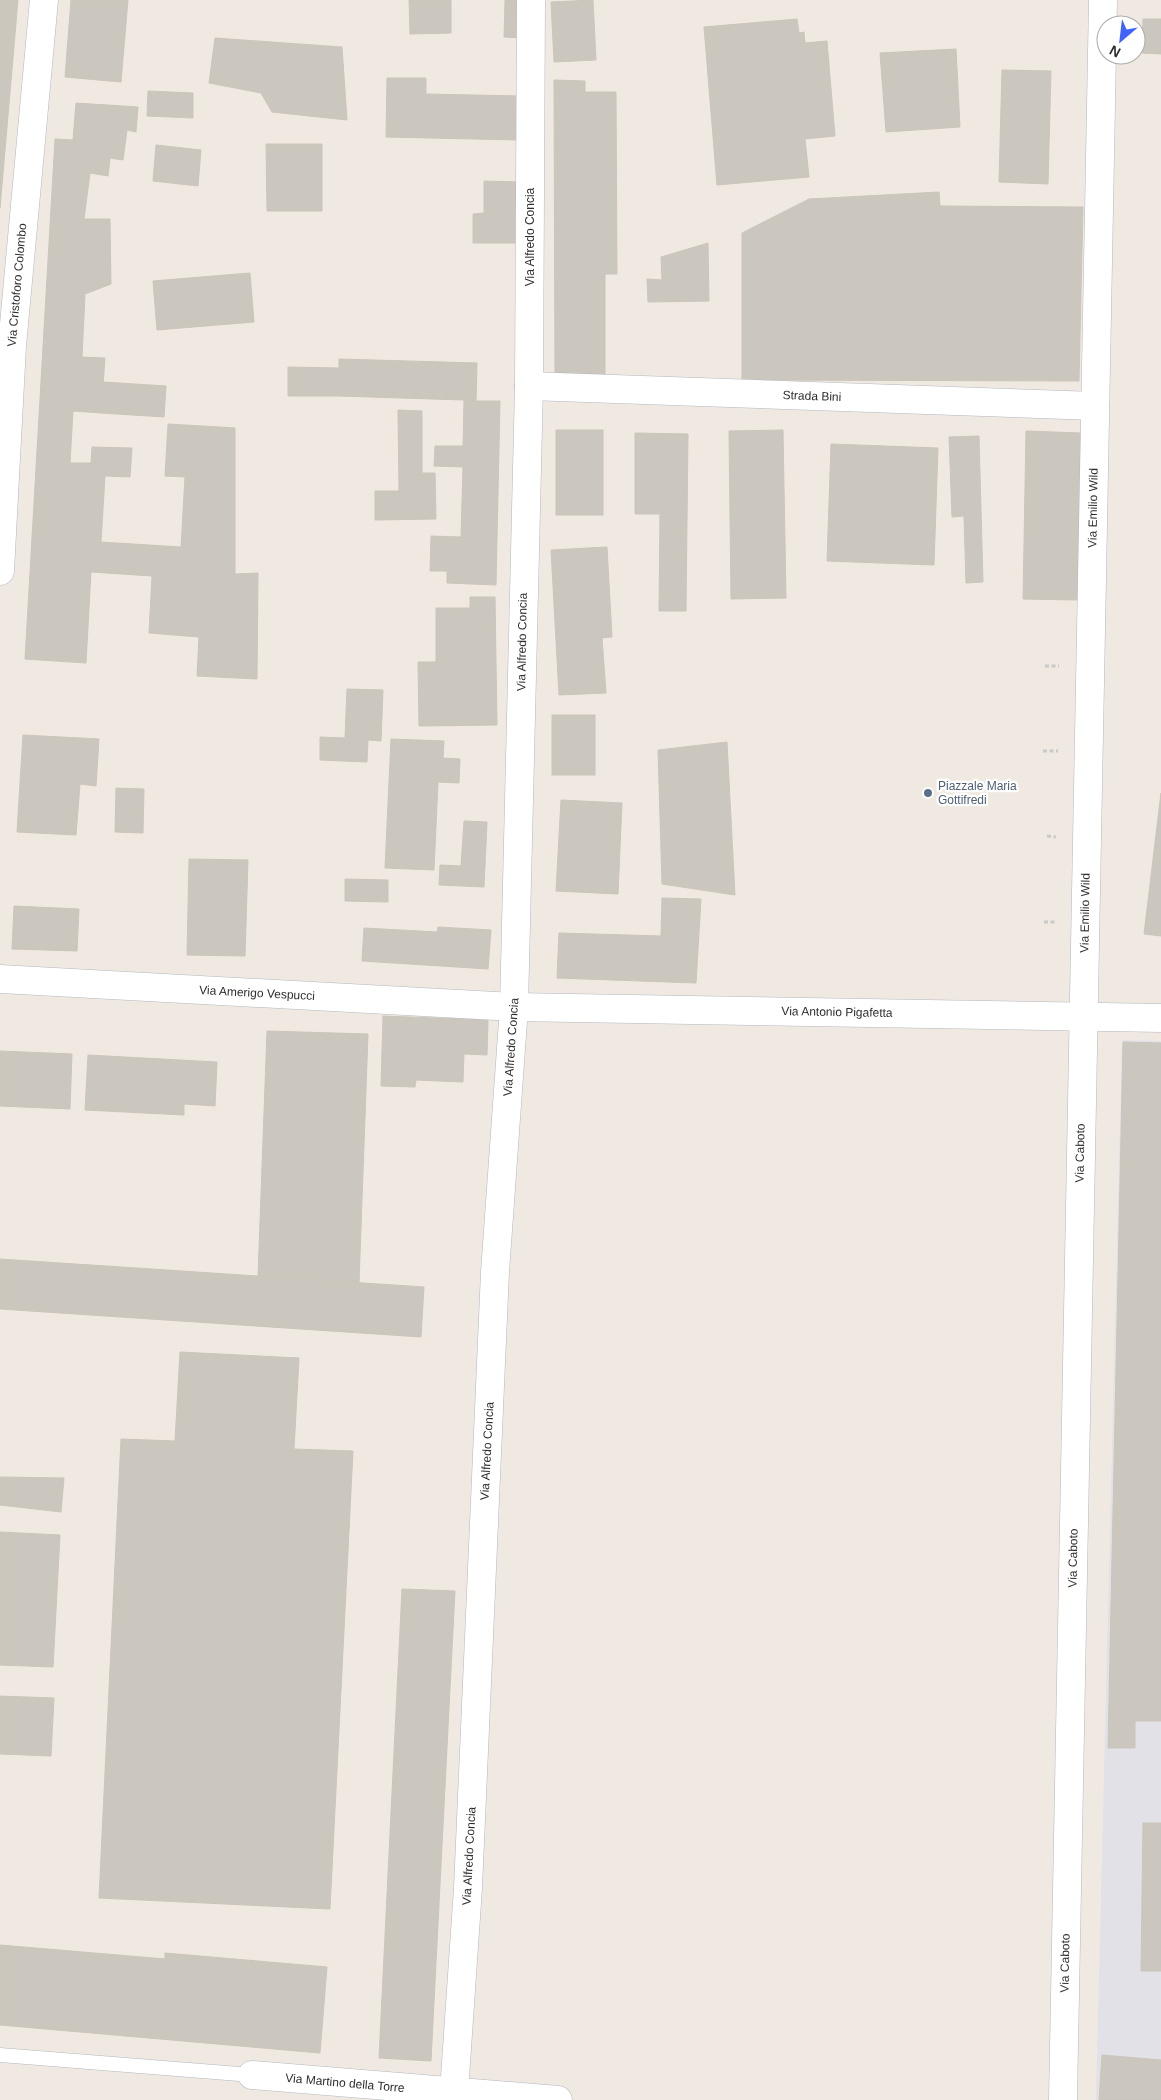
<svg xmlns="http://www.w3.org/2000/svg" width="1161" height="2100" viewBox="0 0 1161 2100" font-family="Arial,sans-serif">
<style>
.industrial{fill:#e3e1e8}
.building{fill:#cbc7bf;stroke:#cbc5ba}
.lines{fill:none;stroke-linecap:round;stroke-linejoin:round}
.lane-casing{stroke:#b4b7c1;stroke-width:15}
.street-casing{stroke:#b4b7c1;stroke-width:29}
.path{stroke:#c9c9c9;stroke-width:3;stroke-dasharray:4 2.5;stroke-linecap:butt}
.lane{stroke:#fff;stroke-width:14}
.street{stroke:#fff;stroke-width:28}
.service-dot{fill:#5c6f8a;stroke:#fff;stroke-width:2}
.labels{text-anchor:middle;stroke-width:4.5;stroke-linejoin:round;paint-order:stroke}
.street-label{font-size:12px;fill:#2e2e2e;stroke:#fff}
.service-label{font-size:12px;fill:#4e5e75;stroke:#fff;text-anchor:start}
</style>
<rect width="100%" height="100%" fill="#efe9e1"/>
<!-- industrial -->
<path class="industrial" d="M1122,1040L1161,1041V2100H1096Z"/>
<!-- building -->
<g class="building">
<path d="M0,0H18L0,208Z"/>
<path d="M71,0H128L121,82L65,77Z"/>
<path d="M409,0H451V33L410,34Z"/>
<path d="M505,0H523L522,38L504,37Z"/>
<path d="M593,0L596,60L554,62L551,2Z"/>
<path d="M797,19L799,33L804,32L805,43L827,41L835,136L805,139L809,177L717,185L704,27Z"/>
<path d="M1143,19H1161V54L1142,53Z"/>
<path d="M215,38L342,47L347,120L272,112L261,93L209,83Z"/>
<path d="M956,49L960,127L886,132L880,53Z"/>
<path d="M1002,70L1051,71L1048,184L999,182Z"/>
<path d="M387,78H426V94L520,96L519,140L386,137Z"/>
<path d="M554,80L585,81V92H616L617,274H605V378H555Z"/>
<path d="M148,91L193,93V118L147,116Z"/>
<path d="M76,103L138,107L136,132L127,130L123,160L110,158L108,176L90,173L84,219H110L111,284L85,294L82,357L105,358L101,413L73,411L70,463H91L92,447L132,448L130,477L105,476L101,542L181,547L185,477L165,476L168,424L235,428V574L258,573L257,679L197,676L199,637L149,633L152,576L91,572L86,663L25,659L55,139L73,140Z"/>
<path d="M266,144H322V211H267Z"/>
<path d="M156,145L201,150L198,186L153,181Z"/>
<path d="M484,181L522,182V243H473V214L484,213Z"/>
<path d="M939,192L940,206L1083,207L1079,381L742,380V233L809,199Z"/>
<path d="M708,243L709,301L648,302L647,279L662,280L661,257Z"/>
<path d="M250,273L254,322L157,330L153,281Z"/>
<path d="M339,359L477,363L476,401H500L496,585L447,583V571H430L431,536L461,537L463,467L434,466L435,446H463L464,400L339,396Z"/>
<path d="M288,367L339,368V396H288Z"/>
<path d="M103,382L166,386L164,417L101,413Z"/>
<path d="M398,410L422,411V473H435L436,519L375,520V491H399Z"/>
<rect x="556" y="430" width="47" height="85"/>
<path d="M783,430L786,598L731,599L729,431Z"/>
<path d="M1026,431L1081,433L1078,600L1023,599Z"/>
<path d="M635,433L688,434L686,611H659L660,514H635Z"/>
<path d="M979,436L983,582L966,583L964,516L952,517L949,437Z"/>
<path d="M831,444L938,448L934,565L827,561Z"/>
<path d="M607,547L612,637L602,638L606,693L559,695L551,550Z"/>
<path d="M470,597H495L497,725L419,726L418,662H436V608H470Z"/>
<path d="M347,689L383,690L381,741L368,740L367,762L320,760V737L345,738Z"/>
<rect x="552" y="715" width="43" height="60"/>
<path d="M23,735L99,739L96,786L80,784L76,835L17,832Z"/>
<path d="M391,739L444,741L443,758L460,759L459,783L438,782L434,870L385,868Z"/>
<path d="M727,742L735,895L662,884L658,750Z"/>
<path d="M116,788L144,789L143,833L115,832Z"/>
<path d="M1161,793V936L1144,934Z"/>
<path d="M561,800L622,803L618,894L556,891Z"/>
<path d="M464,821L487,822L484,887L439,885L440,865L461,866Z"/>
<path d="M189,859L248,860L245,956L187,955Z"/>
<path d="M345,879L388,880V902L345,901Z"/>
<path d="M662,898L701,899L696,983L557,978L559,933L661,936Z"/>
<path d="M14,906L79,909L77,951L12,949Z"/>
<path d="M438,927L491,930L488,969L362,961L364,928L437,932Z"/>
<path d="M383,1016L488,1020L487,1055L464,1054L463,1082L416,1080L415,1087L381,1086Z"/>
<path d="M267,1031L368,1034L359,1283L258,1276Z"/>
<path d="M1123,1042L1161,1043V1721H1135V1748H1108Z"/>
<path d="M0,1051L72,1054L70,1109L0,1106Z"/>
<path d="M88,1055L217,1062L215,1106L184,1104V1115L85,1110Z"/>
<path d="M0,1259L424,1287L421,1337L0,1309Z"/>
<path d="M180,1352L299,1358L294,1449L353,1451L330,1909L99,1898L121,1439L175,1441Z"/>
<path d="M0,1477L64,1478L61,1512L0,1505Z"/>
<path d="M0,1532L60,1535L53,1667L0,1665Z"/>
<path d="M402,1589L455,1591L431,2061L379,2058Z"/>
<path d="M0,1696L54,1698L51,1756L0,1754Z"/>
<path d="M1143,1823H1161V1971H1141Z"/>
<path d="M0,1945L165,1959V1953L327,1967L320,2053L0,2025Z"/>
<path d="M1102,2055L1161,2060V2100H1099Z"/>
</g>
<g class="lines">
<defs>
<path id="lane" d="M0,2055L252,2075"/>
<g id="street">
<path d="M529,386L1095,406"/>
<path d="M0,571L12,346L44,0"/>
<path d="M0,979L514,1007L1161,1018"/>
<path d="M252,2075L558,2100"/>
<path d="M449,2100L454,2092L468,1888L495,1272L514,1007L529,386L531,0"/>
<path d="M1063,2100L1103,0"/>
</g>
</defs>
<!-- lane casing -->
<use href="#lane" class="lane-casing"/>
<!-- street casing -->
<use href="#street" class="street-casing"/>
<!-- path -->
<g class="path">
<path d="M1045,666H1059"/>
<path d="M1043,751H1058"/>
<path d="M1047,836L1056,837"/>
<path d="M1044,922H1056"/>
</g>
<!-- lane -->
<use href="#lane" class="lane"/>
<!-- street -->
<use href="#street" class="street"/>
</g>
<!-- markers -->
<circle class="service-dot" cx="928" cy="793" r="5"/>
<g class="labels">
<!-- street labels -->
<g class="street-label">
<text transform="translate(530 237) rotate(-90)" y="4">Via Alfredo Concia</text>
<text transform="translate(17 285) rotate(-85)" y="4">Via Cristoforo Colombo</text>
<text transform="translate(812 396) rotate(2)" y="4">Strada Bini</text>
<text transform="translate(1093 508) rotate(-89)" y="4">Via Emilio Wild</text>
<text transform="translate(522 642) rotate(-89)" y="4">Via Alfredo Concia</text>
<text transform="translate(1085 913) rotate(-89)" y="4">Via Emilio Wild</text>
<text transform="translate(257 993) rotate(3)" y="4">Via Amerigo Vespucci</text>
<text transform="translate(837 1012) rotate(1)" y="4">Via Antonio Pigafetta</text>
<text transform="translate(511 1047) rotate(-86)" y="4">Via Alfredo Concia</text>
<text transform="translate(1080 1153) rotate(-89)" y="4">Via Caboto</text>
<text transform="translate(487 1451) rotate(-87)" y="4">Via Alfredo Concia</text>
<text transform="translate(1073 1558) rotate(-89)" y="4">Via Caboto</text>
<text transform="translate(469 1856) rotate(-87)" y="4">Via Alfredo Concia</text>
<text transform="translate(1065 1963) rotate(-89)" y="4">Via Caboto</text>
<text transform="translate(345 2083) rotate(5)" y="4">Via Martino della Torre</text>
</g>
<!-- service labels -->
<g class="service-label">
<text x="938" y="790">Piazzale Maria<tspan x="938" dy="14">Gottifredi</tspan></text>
</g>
</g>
<!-- north arrow -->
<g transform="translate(1121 40) rotate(208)"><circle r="24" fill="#ffffff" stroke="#ababab"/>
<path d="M0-4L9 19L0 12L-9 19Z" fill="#4264fb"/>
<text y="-8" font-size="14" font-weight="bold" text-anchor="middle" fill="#2e2e2e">N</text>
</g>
</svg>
